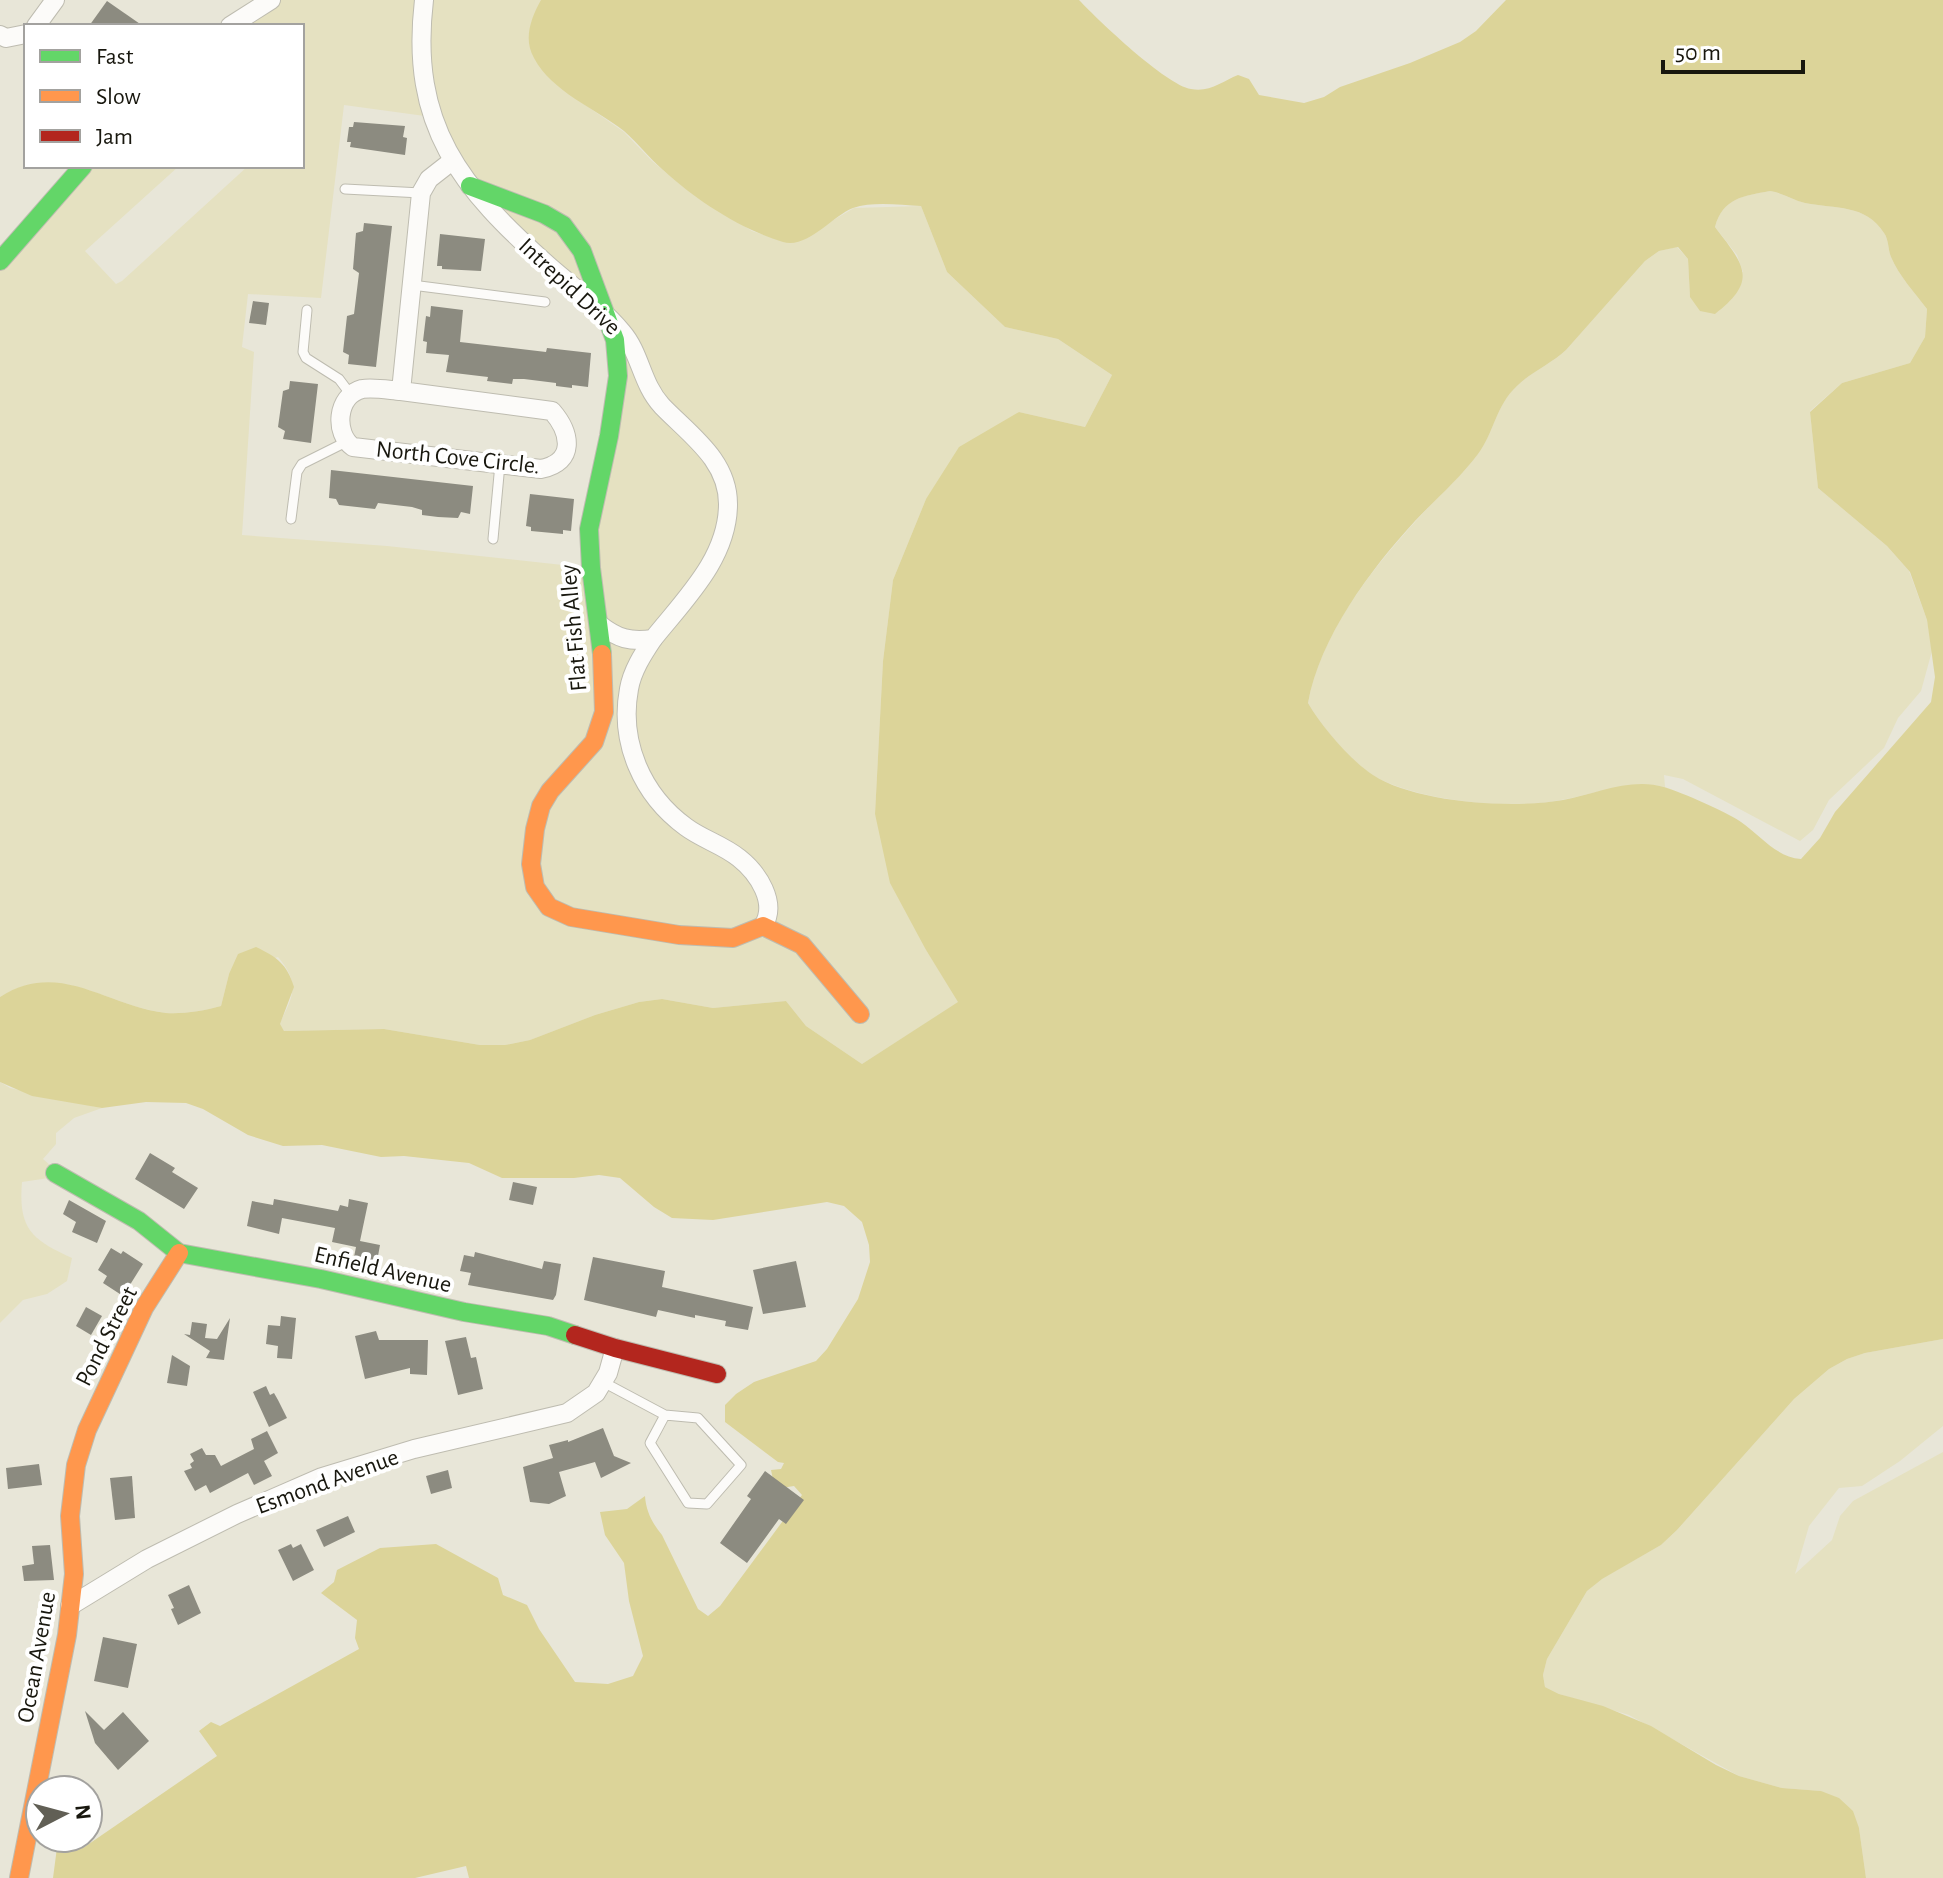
<svg xmlns="http://www.w3.org/2000/svg" width="1943" height="1878" viewBox="0 0 1943 1878" font-family="'Alegreya Sans',sans-serif">
<style>
.green{fill:#e5e1c1;fill-rule:evenodd}
.water{fill:#dcd499;fill-rule:evenodd}
.building{fill:#8c8b80}
.lines{fill:none;stroke-linecap:round;stroke-linejoin:round}
.lane-casing{stroke:#bebcb0;stroke-width:11}
.street-casing{stroke:#bebcb0;stroke-width:20}
.fast-casing{stroke:#bebcb0;stroke-width:20}
.slow-casing{stroke:#bebcb0;stroke-width:20}
.jam-casing{stroke:#bebcb0;stroke-width:20}
.lane{stroke:#fcfbf9;stroke-width:9}
.street{stroke:#fcfbf9;stroke-width:18}
.fast{stroke:#63d668;stroke-width:18}
.slow{stroke:#ff974d;stroke-width:18}
.jam{stroke:#b3261e;stroke-width:18}
.labels{text-anchor:middle;stroke-width:8;stroke-linejoin:round;paint-order:stroke}
.street-label{font-size:24px;fill:#18170e;stroke:#fff}
</style>
<rect width="100%" height="100%" fill="#e8e6d8"/>
<!-- green -->
<g class="green">
<path d="M270,0H542L544,72L561,88L624,132L652,161L683,187L752,231L785,242L830,222L854,208L921,206L947,272L1005,327L1058,339L1112,375L1085,427L1019,412L926,499L893,580L883,661L875,814L926,950L959,1002L862,1064L806,1026L786,1001L713,1008L662,999L639,1002L595,1015L530,1040L505,1045H480L384,1029L284,1031L279,1024C294,996 300,983 278,957L229,974L221,1006C203,1011 184,1014 166,1013C107,1006 59,960 0,997V263L83,166H179L85,251L116,284L122,281L248,166H302V26H232ZM344,105L432,117L499,219L608,322L609,436L590,568L387,546L242,535L254,352L242,347L248,294L321,298Z"/>
<path d="M1770,191C1782,193 1793,200 1805,203C1835,209 1866,204 1884,233C1889,240 1888,250 1891,257C1899,276 1915,293 1927,309L1925,337L1910,363L1842,383L1810,411L1818,488L1887,546L1909,571L1927,620L1932,651L1921,691L1898,718L1884,748L1829,800L1813,830L1800,841L1683,779L1664,775L1665,787C1625,779 1588,797 1549,802C1502,809 1416,800 1374,776C1351,762 1322,727 1308,703C1321,630 1378,561 1428,508C1444,490 1469,469 1481,449C1495,428 1497,404 1517,386C1531,372 1551,364 1566,350L1645,261L1659,251L1677,247L1688,259L1690,297L1743,272L1737,255L1715,227C1723,198 1742,196 1770,191Z"/>
<path d="M0,1082L10,1088L102,1108L74,1118L56,1133V1144L43,1159L62,1176L22,1182C18,1229 32,1240 72,1258L67,1281L47,1294L23,1300L0,1323Z"/>
<path d="M1943,1339V1426L1900,1461L1862,1486L1839,1488L1809,1526L1795,1574L1832,1540L1840,1516L1853,1501L1943,1452V1878H1866L1859,1828L1821,1791L1782,1788L1739,1776L1629,1715L1559,1694L1545,1687L1543,1675L1547,1659L1587,1591L1601,1579L1661,1545L1677,1530L1794,1399L1829,1369L1847,1359L1865,1353Z"/>
</g>
<!-- water -->
<path class="water" d="M541,0H1079C1099,21 1166,85 1191,89C1209,93 1223,81 1238,75L1249,79L1259,95L1304,103L1324,97L1340,87L1410,63L1460,42L1476,31L1506,0H1943V1339L1865,1353L1847,1359L1829,1369L1794,1399L1677,1530L1661,1545L1602,1579L1587,1591L1547,1659L1543,1675L1545,1687L1559,1694L1603,1706L1651,1726L1716,1765L1739,1776L1782,1788L1821,1791L1839,1798L1853,1811L1859,1828L1866,1878H469L466,1866L415,1878H53L58,1840L69,1838L71,1850L83,1848L217,1756L199,1731L211,1722L220,1726L359,1649L355,1638L357,1620L321,1593L334,1582L337,1570L380,1548L436,1544L498,1578L503,1595L527,1605L539,1629L575,1682L608,1684L633,1676L643,1656L629,1601L624,1563L605,1535L600,1512L627,1509L645,1496C646,1511 652,1523 662,1535L698,1609L708,1616L720,1606L802,1495L794,1486L775,1489L771,1470L781,1469L784,1463L778,1462L725,1422V1405L736,1394L754,1382L816,1361L827,1349L858,1299L870,1262L869,1245L862,1222L844,1206L827,1202L713,1220L672,1218L654,1207L620,1178L599,1175L574,1178H502L469,1163L404,1156L381,1157L322,1145L283,1146L248,1135L203,1109L186,1103L146,1102L102,1108L32,1096L0,1082V997C60,959 105,1006 166,1013C184,1014 203,1011 221,1006L229,974L238,954L256,947C277,957 287,964 294,987L280,1024L284,1031L384,1029L480,1045H505L530,1040L595,1015L639,1002L662,999L713,1008L786,1001L806,1026L862,1064L958,1002L926,950L890,883L875,814L883,661L893,580L926,499L959,447L1019,412L1085,427L1112,375L1058,339L1005,327L947,272L921,206C900,205 873,201 853,208C832,216 808,249 783,242C740,229 696,200 663,170C649,158 638,143 624,131C595,108 552,92 534,58C523,39 531,18 541,0ZM1770,191C1783,193 1793,200 1805,203C1835,209 1866,204 1884,233C1889,240 1888,250 1891,257C1899,276 1915,293 1927,309L1925,337L1910,363L1842,383L1810,412L1818,488L1887,546L1910,572L1927,620L1935,677L1931,702L1835,812L1820,838L1801,859C1776,857 1761,836 1741,822C1725,811 1683,793 1664,787C1631,777 1595,794 1563,800C1513,809 1416,803 1373,775C1350,760 1322,727 1308,703C1320,637 1370,570 1415,521C1436,499 1459,479 1478,454C1494,433 1496,405 1517,386C1531,372 1551,364 1566,350L1645,261L1659,251L1678,247L1688,259L1690,297L1700,311L1715,314C1759,280 1744,265 1715,227C1723,198 1743,196 1770,191Z"/>
<!-- building -->
<g class="building">
<path d="M107,1L143,26H89Z"/>
<path d="M354,122L405,126L403,137L407,138L405,155L350,147L351,142H347L349,127H353Z"/>
<path d="M364,223L392,226L376,367L348,364L349,355L343,352L347,316L354,314L355,306L359,273L353,269L356,233L363,231Z"/>
<path d="M440,234L485,239L481,271L442,269V266H437Z"/>
<path d="M253,301L269,303L266,325L249,323Z"/>
<path d="M431,306L463,310L460,342L546,352L547,348L591,353L588,387L572,385V388L556,386V383L524,379H513L512,384L487,381L488,377L446,372L449,355L426,353L427,342L423,341L426,316L430,317Z"/>
<path d="M290,381L318,384L311,443L283,439L285,431L278,427L283,391L289,389Z"/>
<path d="M331,470L473,486L470,514L461,512L458,518L438,517L422,515V510L412,507L378,503L375,509L339,505L336,499L329,498Z"/>
<path d="M530,494L574,499L571,531L563,530V534L531,531V527L526,526Z"/>
<path d="M150,1153L175,1168L172,1172L198,1188L184,1209L135,1179Z"/>
<path d="M513,1182L537,1187L533,1205L509,1200Z"/>
<path d="M274,1199L338,1211L340,1205L348,1207L349,1199L368,1203L360,1241L380,1245L376,1267L353,1262L356,1247L332,1242L335,1228L282,1218L279,1234L247,1226L252,1201L273,1205Z"/>
<path d="M69,1200L106,1221L97,1243L72,1232L76,1222L63,1214Z"/>
<path d="M111,1248L121,1254L123,1251L143,1264L123,1296L103,1283L107,1276L98,1270Z"/>
<path d="M475,1252L542,1269L544,1261L561,1264L556,1295L553,1300L468,1285L471,1273L460,1271L464,1255L474,1257Z"/>
<path d="M593,1257L665,1271L662,1287L753,1307L748,1330L725,1326L726,1321L695,1315V1318L658,1310L656,1317L584,1300Z"/>
<path d="M796,1261L806,1307L763,1314L753,1270Z"/>
<path d="M86,1307L102,1316L91,1335L76,1326Z"/>
<path d="M281,1316L296,1318L292,1359L277,1358L278,1346L266,1344L268,1325L280,1326Z"/>
<path d="M230,1318L224,1360L206,1358L210,1351L184,1334L190,1335L192,1322L207,1324L205,1338L217,1339Z"/>
<path d="M376,1331L379,1340H428L427,1375L410,1374V1368L365,1379L355,1336Z"/>
<path d="M466,1337L471,1358L476,1357L483,1389L458,1395L445,1341Z"/>
<path d="M172,1355L190,1366L187,1386L167,1383Z"/>
<path d="M266,1386L270,1395L274,1393L278,1400L287,1418L269,1427L253,1392Z"/>
<path d="M603,1428L614,1456L631,1463L601,1478L595,1462L559,1472L566,1496L549,1504L530,1502L523,1467L553,1458L549,1445L568,1440V1442Z"/>
<path d="M267,1431L278,1453L264,1461L272,1476L254,1485L248,1473L210,1493L206,1485L195,1491L184,1471L192,1468L190,1464L194,1461L190,1454L202,1448L206,1455H215L221,1466L254,1449L251,1439Z"/>
<path d="M39,1464L42,1485L8,1489L6,1468Z"/>
<path d="M448,1470L452,1488L431,1494L426,1476Z"/>
<path d="M765,1471L804,1500L786,1524L779,1519L747,1563L720,1543L751,1499L747,1496Z"/>
<path d="M132,1476L135,1518L115,1520L110,1478Z"/>
<path d="M348,1516L355,1532L324,1547L316,1530Z"/>
<path d="M291,1544L293,1548L301,1544L314,1570L293,1581L278,1550Z"/>
<path d="M50,1545L54,1580L24,1581L22,1566L34,1564L32,1546Z"/>
<path d="M189,1585L201,1613L178,1625L171,1609L174,1608L168,1595Z"/>
<path d="M103,1637L137,1644L128,1688L94,1681Z"/>
<path d="M85,1711L104,1730L123,1712L149,1741L118,1770L95,1743Z"/>
</g>
<g class="lines">
<defs>
<g id="lane">
<path d="M345,189L421,193"/>
<path d="M412,285L545,302"/>
<path d="M307,310L303,352L306,358L339,379L351,395"/>
<path d="M291,519L297,472L302,464L346,442"/>
<path d="M493,539L500,464"/>
<path d="M603,1382L665,1415L650,1443L688,1503L707,1504L741,1465L698,1418L665,1415"/>
</g>
<g id="street">
<path d="M424,0C409,126 461,188 550,267C574,288 601,307 622,332C641,354 641,383 662,406C690,435 728,460 728,504C728,558 685,599 653,639C630,642 618,639 599,624"/>
<path d="M36,26L55,0"/>
<path d="M230,26L271,0"/>
<path d="M0,35L6,38L26,34"/>
<path d="M401,391L552,411C571,433 576,462 541,469L353,447C334,434 336,396 362,389C373,387 389,390 401,391L421,193L429,179L452,161"/>
<path d="M653,639C643,654 632,671 629,689C619,742 642,795 686,827C702,839 723,845 739,858C758,873 778,903 763,926"/>
<path d="M70,1606L147,1559L237,1514L322,1477L414,1449L567,1413L596,1393L608,1373L615,1348"/>
</g>
<g id="fast">
<path d="M470,186L544,214L563,225L582,251L615,340L618,376L609,436L589,529L591,568L602,654"/>
<path d="M0,261L83,166"/>
<path d="M55,1173L139,1221L179,1253L321,1279L464,1312L548,1326L575,1335"/>
</g>
<g id="slow">
<path d="M602,654L604,712L594,742L550,791L541,806L535,829L531,864L535,887L549,907L571,917L679,935L733,938L763,926L802,945L860,1014"/>
<path d="M19,1878L67,1635L74,1574L70,1516L76,1465L87,1430L144,1308L179,1253"/>
</g>
<path id="jam" d="M575,1335L615,1348L717,1374"/>
</defs>
<!-- lane casing -->
<use href="#lane" class="lane-casing"/>
<!-- street casing -->
<use href="#street" class="street-casing"/>
<!-- fast casing -->
<use href="#fast" class="fast-casing"/>
<!-- slow casing -->
<use href="#slow" class="slow-casing"/>
<!-- jam casing -->
<use href="#jam" class="jam-casing"/>
<!-- lane -->
<use href="#lane" class="lane"/>
<!-- street -->
<use href="#street" class="street"/>
<!-- fast -->
<use href="#fast" class="fast"/>
<!-- slow -->
<use href="#slow" class="slow"/>
<!-- jam -->
<use href="#jam" class="jam"/>
</g>
<g class="labels">
<!-- street labels -->
<g class="street-label">
<text transform="translate(570 286) rotate(43)" y="8">Intrepid Drive</text>
<text transform="translate(458 457) rotate(6)" y="8">North Cove Circle.</text>
<text transform="translate(573 628) rotate(-95)" y="8">Flat Fish Alley</text>
<text transform="translate(383 1269) rotate(13)" y="8">Enfield Avenue</text>
<text transform="translate(106 1336) rotate(-63)" y="8">Pond Street</text>
<text transform="translate(327 1481) rotate(-20)" y="8">Esmond Avenue</text>
<text transform="translate(36 1657) rotate(-80)" y="8">Ocean Avenue</text>
</g>
</g>
<!-- legend -->
<rect x="24" y="24" width="280" height="144" fill="#ffffff" stroke="#a3a29f" stroke-width="2"/>
<rect x="40" y="50" width="40" height="12" fill="#63d668" stroke="#a3a29f" stroke-width="2"/>
<text x="96" y="64" font-size="24" fill="#18170e">Fast</text>
<rect x="40" y="90" width="40" height="12" fill="#ff974d" stroke="#a3a29f" stroke-width="2"/>
<text x="96" y="104" font-size="24" fill="#18170e">Slow</text>
<rect x="40" y="130" width="40" height="12" fill="#b3261e" stroke="#a3a29f" stroke-width="2"/>
<text x="96" y="144" font-size="24" fill="#18170e">Jam</text>
<!-- north arrow -->
<g transform="translate(64 1814) rotate(84)"><circle r="38" fill="#ffffff" stroke="#a3a29f" stroke-width="2"/>
<path d="M0-6L14 30L0 20L-14 30Z" fill="#615f55"/>
<text y="-12" font-size="22" font-weight="bold" text-anchor="middle" fill="#18170e">N</text>
</g>
<!-- scale -->
<path d="M1663 60v12h140v-12" fill="none" stroke="#18170e" stroke-width="4"/>
<text x="1675" y="60" font-size="24" fill="#18170e" stroke="#ffffff" stroke-width="6" paint-order="stroke">50 m</text>
</svg>
